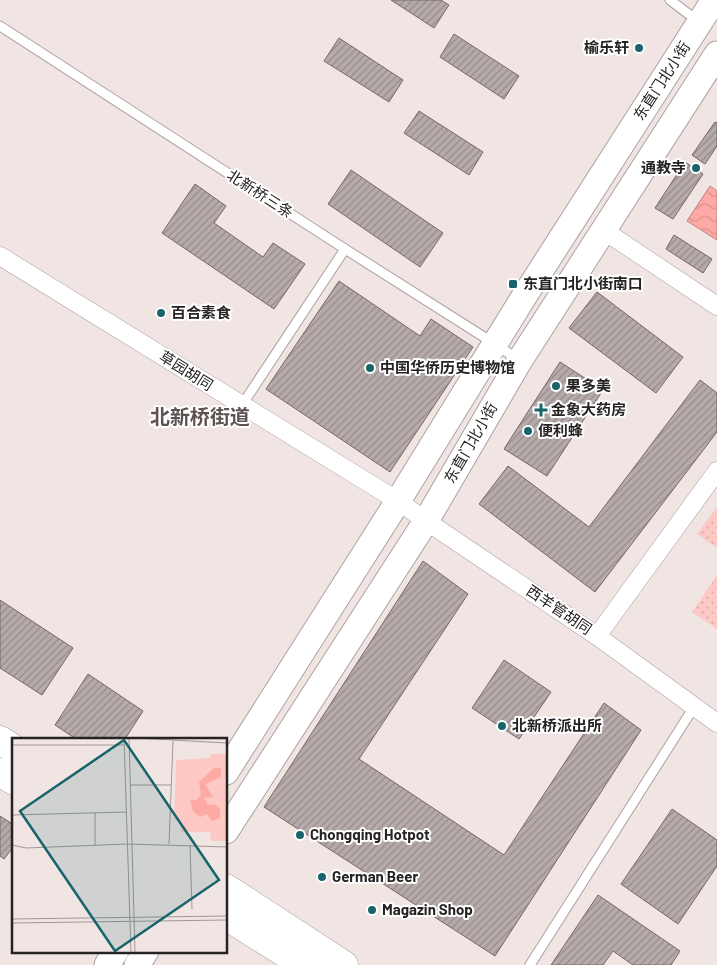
<svg xmlns="http://www.w3.org/2000/svg" width="717" height="965" viewBox="0 0 717 965" font-family="Barlow,'Noto Sans SC',sans-serif">
<style>
.green{fill:url(#green-dots)}
.water{fill:url(#water-waves);stroke:#be817d}
.building{fill:url(#building-hatch);stroke:#736867}
.lines{fill:none;stroke-linecap:round;stroke-linejoin:round}
.lane-casing{stroke:#ada1a0;stroke-width:11}
.street-casing{stroke:#ada1a0;stroke-width:19}
.secondary-casing{stroke:#ada1a0;stroke-width:27}
.primary-casing{stroke:#ada1a0;stroke-width:29}
.lane{stroke:#fff;stroke-width:9}
.street{stroke:#fff;stroke-width:18}
.secondary{stroke:#fff;stroke-width:25}
.primary{stroke:#fff;stroke-width:28}
.poi-dot{fill:#17656b;stroke:#fff;stroke-width:2}
.labels{text-anchor:middle;stroke-width:4;stroke-linejoin:round;paint-order:stroke}
.poi-label{font-size:15px;font-weight:bold;fill:#272323;stroke:#fff;text-anchor:start}
.street-label{font-size:15px;fill:#272323;stroke:#fff}
.district-label{font-size:20px;font-weight:bold;fill:#5e5352;stroke:#fff}
.inset-road{fill:none;stroke:#a09797;stroke-width:1}
.view{fill:#17656b;fill-opacity:0.15;stroke:#17656b;stroke-width:2.5}
.inset-edge{fill:none;stroke:#272323;stroke-width:2.5}
</style>
<defs>
<pattern id="green-dots" width="8" height="8" patternUnits="userSpaceOnUse" patternTransform="scale(1.25)"><rect width="8" height="8" fill="#fec8c4"/><path d="M2 2h.1M6 6h.1" fill="none" stroke="#daaca8" stroke-width="1.8" stroke-linecap="round"/></pattern>
<pattern id="water-waves" width="16" height="10" patternUnits="userSpaceOnUse" patternTransform="scale(1.25)"><rect width="16" height="10" fill="#ffa9a4"/><path d="M0 5q4-4 8 0t8 0" fill="none" stroke="#db918d"/></pattern>
<pattern id="building-hatch" width="6" height="6" patternUnits="userSpaceOnUse" patternTransform="scale(1.25)"><rect width="6" height="6" fill="#b6abaa"/><path d="M-1 1l2-2M0 6l6-6M5 7l2-2" fill="none" stroke="#948b8a"/></pattern>
</defs>
<rect width="100%" height="100%" fill="#f1e5e4"/>
<!-- green -->
<g class="green">
<path d="M717,507V548L697,534Z"/>
<path d="M717,575V629L692,612Z"/>
</g>
<!-- water -->
<path class="water" d="M710,186L717,191V240L687,221Z"/>
<!-- building -->
<g class="building">
<path d="M391,0H441L449,5L434,28Z"/>
<path d="M454,34L519,76L504,99L440,57Z"/>
<path d="M339,38L403,80L389,102L324,61Z"/>
<path d="M419,111L483,152L469,175L404,133Z"/>
<path d="M715,122L717,123V146L705,164L692,155Z"/>
<path d="M685,162L703,174L673,219L655,208Z"/>
<path d="M351,170L443,233L420,267L328,204Z"/>
<path d="M195,184L226,206L214,223L263,257L273,243L305,264L274,309L162,233Z"/>
<path d="M674,235L712,259L703,273L666,249Z"/>
<path d="M339,281L420,336L431,319L473,347L390,472L266,389Z"/>
<path d="M597,292L683,357L656,393L569,328Z"/>
<path d="M560,362L603,390L547,476L504,449Z"/>
<path d="M700,380L717,393V432L595,592L479,504L508,466L589,527Z"/>
<path d="M423,561L468,594L359,759L504,855L604,703L641,730L495,956L264,807Z"/>
<path d="M0,600L73,648L42,695L0,668Z"/>
<path d="M504,660L551,692L519,739L472,708Z"/>
<path d="M88,674L143,711L125,739H76L55,725Z"/>
<path d="M672,809L717,840V866L678,924L621,884Z"/>
<path d="M0,816L14,825V846L4,859L0,856Z"/>
<path d="M598,895L680,951L671,965H633L613,951L603,965H551Z"/>
</g>
<g class="lines">
<defs>
<g id="lane">
<path d="M670,0L699,22"/>
<path d="M0,26L345,249L495,344L519,360"/>
<path d="M242,405L345,249"/>
<path d="M530,965L694,707"/>
</g>
<g id="street">
<path d="M603,230L717,306"/>
<path d="M0,256L398,501L426,521L597,636L717,723"/>
<path d="M597,636L717,471"/>
</g>
<g id="secondary">
<path d="M226,772L398,501L525,295L714,0"/>
<path d="M226,831L426,521L520,360L717,54"/>
<path d="M107,965L116,951"/>
<path d="M137,965L146,951"/>
</g>
<g id="primary">
<path d="M0,740L14,749"/>
<path d="M0,772L14,781"/>
<path d="M226,888L344,965"/>
<path d="M226,916L304,965"/>
</g>
</defs>
<!-- lane casing -->
<use href="#lane" class="lane-casing"/>
<!-- street casing -->
<use href="#street" class="street-casing"/>
<!-- secondary casing -->
<use href="#secondary" class="secondary-casing"/>
<!-- primary casing -->
<use href="#primary" class="primary-casing"/>
<!-- lane -->
<use href="#lane" class="lane"/>
<!-- street -->
<use href="#street" class="street"/>
<!-- secondary -->
<use href="#secondary" class="secondary"/>
<!-- primary -->
<use href="#primary" class="primary"/>
</g>
<!-- markers -->
<g class="poi-dot">
<circle cx="639" cy="48" r="5"/>
<circle cx="696" cy="168" r="5"/>
<rect x="508" y="279" width="10" height="10" rx="2.5"/>
<circle cx="161" cy="313" r="5"/>
<circle cx="370" cy="368" r="5"/>
<circle cx="556" cy="386" r="5"/>
<path d="M538.5 402.5h5v5h5v5h-5v5h-5v-5h-5v-5h5z"/>
<circle cx="528" cy="431" r="5"/>
<circle cx="502" cy="726" r="5"/>
<circle cx="300" cy="835" r="5"/>
<circle cx="322" cy="877" r="5"/>
<circle cx="372" cy="910" r="5"/>
</g>
<g class="labels">
<!-- poi labels -->
<g class="poi-label">
<text x="629" y="53" text-anchor="end">榆乐轩</text>
<text x="686" y="173" text-anchor="end">通教寺</text>
<text x="523" y="289">东直门北小街南口</text>
<text x="171" y="318">百合素食</text>
<text x="380" y="373">中国华侨历史博物馆</text>
<text x="566" y="391">果多美</text>
<text x="551" y="415">金象大药房</text>
<text x="538" y="436">便利蜂</text>
<text x="512" y="731">北新桥派出所</text>
<text x="310" y="840">Chongqing Hotpot</text>
<text x="332" y="882">German Beer</text>
<text x="382" y="915">Magazin Shop</text>
</g>
<!-- street labels -->
<g class="street-label">
<text transform="translate(662 81) rotate(-57)" y="5">东直门北小街</text>
<text transform="translate(260 194) rotate(33)" y="5">北新桥三条</text>
<text transform="translate(186 371) rotate(32)" y="5">草园胡同</text>
<text transform="translate(471 443) rotate(-60)" y="5">东直门北小街</text>
<text transform="translate(559 610) rotate(34)" y="5">西羊管胡同</text>
</g>
<!-- district labels -->
<g class="district-label">
<text x="200" y="424">北新桥街道</text>
</g>
</g>
<!-- overview -->
<g transform="translate(12 738)">
<rect width="215" height="215" fill="#f1e5e4"/>
<path d="M199,16H215V103H199L198,94H169V82H162L164,22L198,20Z" fill="#fec8c4"/>
<path d="M202,30H209V39L193,46L201,59L192,60L196,67L203,66L208,71V80L200,83L195,76L188,79L181,73L178,62H185L189,56L187,44Z" fill="#ffa9a4"/>
<path class="inset-road" d="M112,0L119,215M117,0L123,215M124,0L215,5M0,7H112M118,47H159M83,75V108M0,77L115,74M157,106L161,3M0,107L14,110L115,106L215,109M178,107L180,171M0,181L215,178M0,185L215,182"/>
<path class="view" d="M112,2L207,142L103,213L8,73Z"/>
<rect width="215" height="215" class="inset-edge"/>
</g>
</svg>
